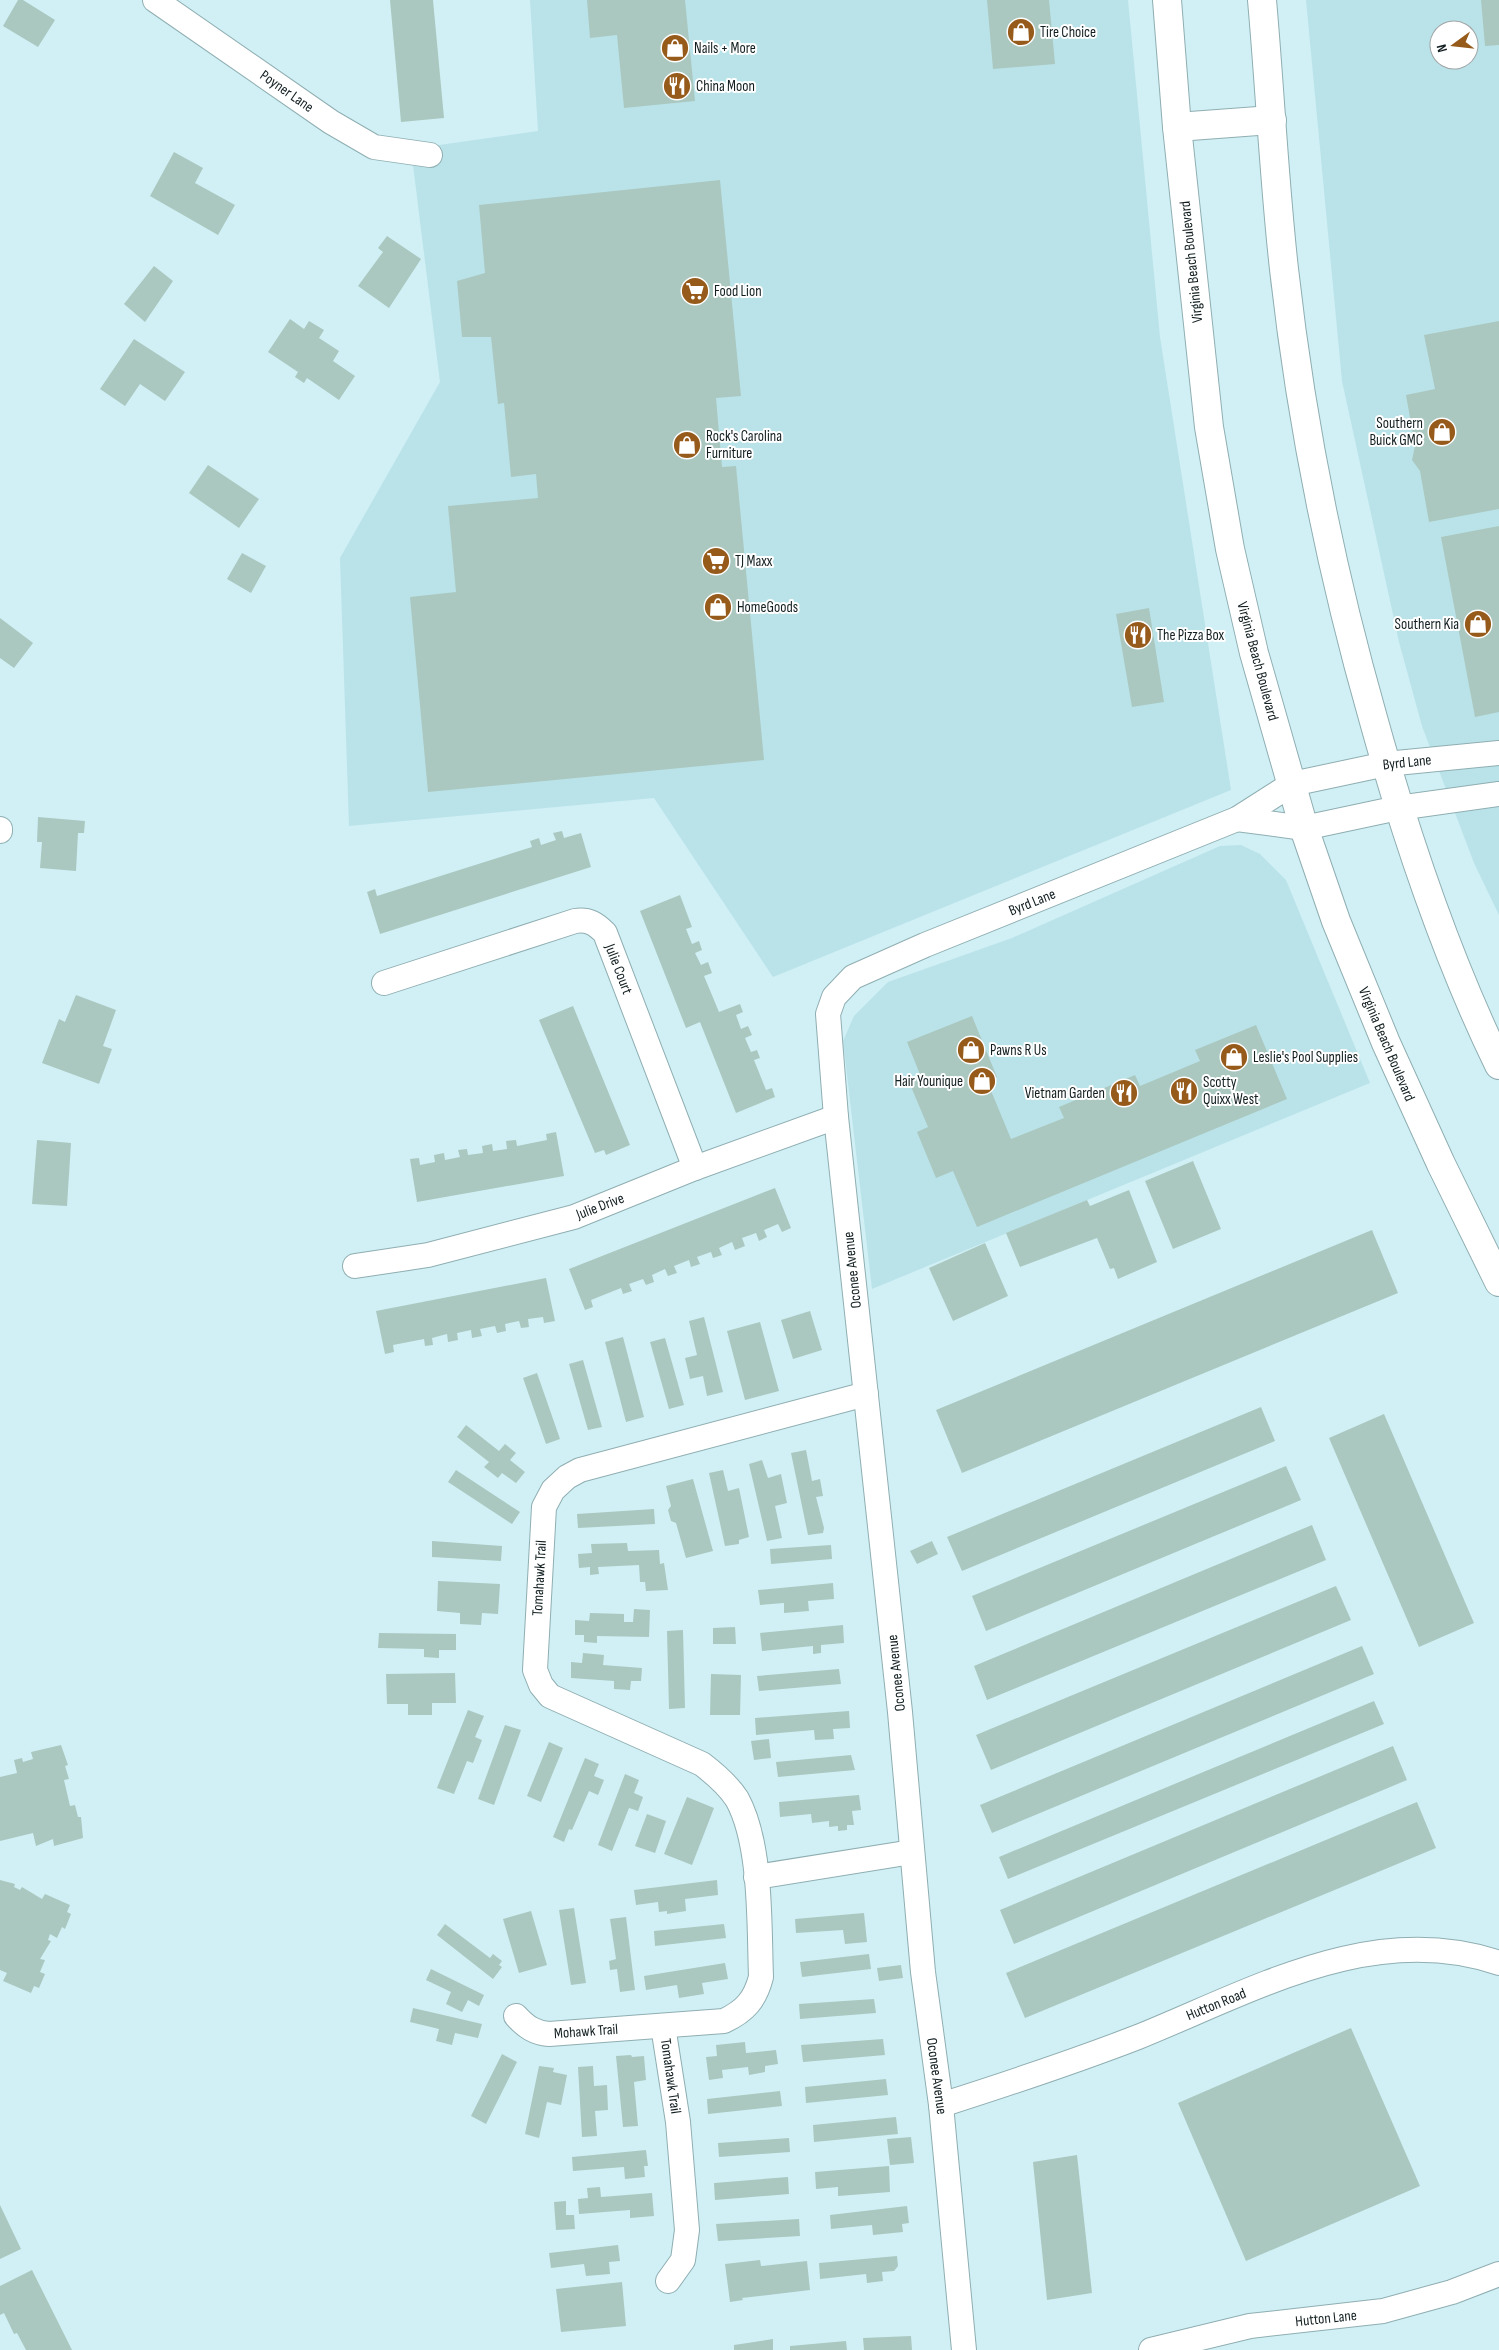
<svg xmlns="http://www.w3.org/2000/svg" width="1499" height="2350" viewBox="0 0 1499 2350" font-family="'Sofia Sans Condensed',sans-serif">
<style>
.built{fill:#bae3e9;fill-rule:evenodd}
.building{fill:#aac8c0}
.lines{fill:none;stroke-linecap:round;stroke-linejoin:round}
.minor-casing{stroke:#8faeb2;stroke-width:26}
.primary-casing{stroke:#8faeb2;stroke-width:30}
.minor{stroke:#fff;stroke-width:24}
.primary{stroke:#fff;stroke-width:28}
.labels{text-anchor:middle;stroke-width:4;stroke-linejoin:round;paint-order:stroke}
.poi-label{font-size:15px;fill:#121e20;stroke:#fff;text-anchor:start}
.street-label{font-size:15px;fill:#121e20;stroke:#fff}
</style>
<rect width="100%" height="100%" fill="#d0f0f5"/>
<!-- built -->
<g class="built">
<path d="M530,0H1128L1160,337L1231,790L773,977L654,798L349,826L340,558L440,382L411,149L538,131Z"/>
<path d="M1306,0H1499V915L1474,863L1422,726L1399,642L1342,381ZM1439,30H1469V60H1439Z"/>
<path d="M1241,845L1260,854L1286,880L1370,1083L872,1289L843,1041L854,1016L888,982L1012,938L1220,846Z"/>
</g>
<!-- building -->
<g class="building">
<path d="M18,0H23L55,20L38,47L3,26Z"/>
<path d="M390,0H433L444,118L401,122Z"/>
<path d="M587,0H685L695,101L624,108L617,35L590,38Z"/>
<path d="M987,0H1049L1055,64L993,69Z"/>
<path d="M1481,0H1499V45L1485,46Z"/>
<path d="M174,152L203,168L195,183L235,205L218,235L150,196Z"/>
<path d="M720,180L741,396L716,398L722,467L736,466L764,760L428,792L410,597L456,592L448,506L538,498L536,474L511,477L504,403L498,404L491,337H462L457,281L485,273L479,205Z"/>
<path d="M387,236L421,259L389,308L358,286L383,252L378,248Z"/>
<path d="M154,266L173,281L145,322L124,304Z"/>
<path d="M290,319L304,329L309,321L324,330L319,338L339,351L333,361L355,376L339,400L307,378L304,383L295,377L298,372L268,352Z"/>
<path d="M1499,321V509L1429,522L1420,471L1412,460L1415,446L1406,395L1435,389L1424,335Z"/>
<path d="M134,339L185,372L165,401L140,384L125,406L100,389Z"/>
<path d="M208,465L259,499L239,528L189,493Z"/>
<path d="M1499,526V712L1475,717L1441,537Z"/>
<path d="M242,553L266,566L251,593L227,579Z"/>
<path d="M1149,608L1164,702L1132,707L1116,614Z"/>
<path d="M0,618L33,643L14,668L0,658Z"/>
<path d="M38,817L85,821L84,833H78L76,871L40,868L42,842H37Z"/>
<path d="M562,831L564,838L581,833L591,867L380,934L367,892L375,889L377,896L532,847L530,841L539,838L541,845L556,840L553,833Z"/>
<path d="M680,895L692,927L686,929L692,944L699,941L702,950L695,953L701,965L708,962L712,973L704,976L719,1012L740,1004L743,1012L736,1015L741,1029L748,1026L752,1035L745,1038L751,1052L757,1050L760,1058L754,1060L766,1090L772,1088L775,1097L736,1113L700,1022L686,1028L640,911Z"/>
<path d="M76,995L116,1010L103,1046L112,1049L99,1084L42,1063L59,1019L65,1022Z"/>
<path d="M573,1006L630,1145L606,1155L604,1150L595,1153L539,1020Z"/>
<path d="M972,1016L997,1077L987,1081L1011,1139L1064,1118L1059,1107L1135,1075L1140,1086L1200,1061L1195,1050L1256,1025L1287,1099L977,1227L953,1171L936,1178L917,1132L928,1127L909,1082L921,1077L907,1042Z"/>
<path d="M556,1132L564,1176L417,1202L410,1159L419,1158L420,1165L435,1162L434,1155L444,1153L445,1160L460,1157L458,1150L467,1149L468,1155L483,1153L482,1146L492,1144L493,1151L507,1149L506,1141L516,1140L517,1146L547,1140L546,1134Z"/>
<path d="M37,1140L71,1143L67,1206L32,1204Z"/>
<path d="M1193,1161L1221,1229L1173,1249L1145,1181Z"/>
<path d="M775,1188L791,1228L782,1232L778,1224L764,1230L767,1237L759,1241L756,1233L742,1238L745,1246L735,1250L732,1242L719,1248L722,1255L713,1258L711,1252L697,1257L700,1264L691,1267L689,1260L674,1266L677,1273L668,1276L665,1269L652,1275L654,1282L646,1285L643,1279L629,1284L632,1291L623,1294L621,1288L591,1300L593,1307L585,1310L569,1269Z"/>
<path d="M1129,1190L1157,1262L1118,1279L1114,1268L1110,1269L1097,1238L1020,1267L1006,1233L1087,1200L1090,1206Z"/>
<path d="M1372,1230L1398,1293L962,1473L936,1410Z"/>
<path d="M985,1243L1008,1296L953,1321L929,1268Z"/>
<path d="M546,1278L555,1321L544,1323L543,1317L528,1319L529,1327L521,1328L519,1321L505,1324L506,1331L497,1333L495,1326L480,1329L482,1336L472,1338L471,1330L457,1333L458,1340L448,1342L447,1334L432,1338L433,1345L425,1346L424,1339L393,1345L394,1352L385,1354L376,1311Z"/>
<path d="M810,1311L822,1350L793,1359L781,1320Z"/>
<path d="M704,1317L723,1392L707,1396L703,1376L690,1379L685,1358L697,1355L689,1321Z"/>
<path d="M760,1322L779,1391L745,1400L727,1331Z"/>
<path d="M623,1337L644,1417L626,1422L605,1342Z"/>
<path d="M665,1338L684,1405L669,1409L650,1342Z"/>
<path d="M583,1360L602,1427L588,1430L569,1364Z"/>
<path d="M537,1373L560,1439L546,1444L523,1378Z"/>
<path d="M1261,1407L1275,1441L962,1571L947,1537Z"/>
<path d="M1384,1414L1474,1623L1419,1647L1329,1438Z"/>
<path d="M466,1425L499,1451L505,1444L516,1453L510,1460L525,1472L516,1483L502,1473L498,1478L484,1467L489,1462L457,1437Z"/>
<path d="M806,1450L812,1481L820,1479L823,1496L816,1497L824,1528L823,1533L808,1535L791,1453Z"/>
<path d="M762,1460L768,1478L781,1474L787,1503L775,1506L782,1538L767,1541L749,1464Z"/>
<path d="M1286,1466L1301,1500L986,1631L972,1596Z"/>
<path d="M456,1470L520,1512L512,1524L448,1482Z"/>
<path d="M723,1470L728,1491L739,1488L749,1537L739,1540V1544L725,1546L709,1473Z"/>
<path d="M693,1479L713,1551L686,1558L676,1523L671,1521L668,1510L671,1506L666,1486Z"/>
<path d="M654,1509L655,1524L578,1528L577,1514Z"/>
<path d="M1312,1525L1326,1560L987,1700L974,1666Z"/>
<path d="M432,1541L502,1546L501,1561L432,1557Z"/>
<path d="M932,1541L938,1554L917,1564L910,1551Z"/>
<path d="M627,1543L628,1551L659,1550L660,1564L664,1563L668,1590L646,1591L645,1582H640L639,1565L598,1567L599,1574L590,1575V1567L579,1568L578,1554L592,1553L591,1544Z"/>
<path d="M831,1545L832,1559L771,1564L770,1549Z"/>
<path d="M438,1581L500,1584L498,1614L482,1613L481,1625L460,1624V1613L437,1611Z"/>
<path d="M833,1583L834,1599L808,1601L809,1611L784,1613V1603L760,1605L758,1590Z"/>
<path d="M1336,1586L1351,1620L991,1770L976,1735Z"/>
<path d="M634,1609L650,1610L649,1637L597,1636V1643L584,1642V1635H575V1620L589,1621L590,1613L624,1614V1622H633Z"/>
<path d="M843,1625L844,1643L821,1645V1653L813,1654V1646L762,1651L760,1633Z"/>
<path d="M735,1627L736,1644H713V1628Z"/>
<path d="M683,1630L685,1708L669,1709L667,1631Z"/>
<path d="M379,1633L456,1634V1650H439V1658L424,1657V1649L378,1648Z"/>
<path d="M1362,1646L1374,1674L992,1833L980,1805Z"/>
<path d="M583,1653L604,1655L603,1665L642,1668L641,1681H631L630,1690L614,1689V1681L571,1678V1662L582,1663Z"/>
<path d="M839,1669L841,1684L759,1691L757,1676Z"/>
<path d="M455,1673L456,1703H432V1715H408V1704H387L386,1674Z"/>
<path d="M711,1674L741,1675L740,1715H710Z"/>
<path d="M1374,1701L1384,1724L1008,1879L999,1857Z"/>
<path d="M468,1710L484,1716L475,1737L482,1740L473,1763L467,1761L454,1794L437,1788Z"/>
<path d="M849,1711L850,1728L833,1729L834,1739L815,1740L814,1730L756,1735L755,1718Z"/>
<path d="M505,1725L521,1730L494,1805L478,1799Z"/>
<path d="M769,1739L771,1758L754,1760L751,1741Z"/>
<path d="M549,1742L563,1748L541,1802L527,1796Z"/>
<path d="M61,1745L68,1765L65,1766L69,1779L64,1780L70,1806L75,1805L78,1817H81L83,1838L54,1846L53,1839L36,1846L33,1833L0,1841V1777L17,1773L14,1760L22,1758L23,1762L33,1759L31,1752Z"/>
<path d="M1393,1746L1407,1780L1014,1944L1000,1910Z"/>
<path d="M851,1755L855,1770L778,1777L776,1762Z"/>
<path d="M585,1758L599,1764L594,1776L604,1780L598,1795L589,1791L572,1830L569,1829L564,1842L553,1837Z"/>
<path d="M625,1774L639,1780L634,1793L643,1797L638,1811L629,1808L612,1851L598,1845Z"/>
<path d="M859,1795L861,1810L852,1811L854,1825H847V1830L838,1831V1826L829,1827V1821L812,1823L811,1814L780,1817L779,1802Z"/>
<path d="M687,1797L714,1808L692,1865L664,1854Z"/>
<path d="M1417,1802L1436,1848L1025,2018L1006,1973Z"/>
<path d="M647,1814L666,1821L655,1853L635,1846Z"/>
<path d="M0,1880L15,1884L14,1887L20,1890L22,1887L42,1899L45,1894L70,1905L67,1912L71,1914L65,1929L62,1927L57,1938L50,1934L48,1940L51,1941L40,1959L45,1960L40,1972L45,1974L39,1988L34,1986L31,1993L3,1981L7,1973L0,1970Z"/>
<path d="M717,1880L718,1895L685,1899L686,1911L667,1914V1911L659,1912L658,1902L636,1905L634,1890Z"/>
<path d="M574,1908L586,1983L571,1985L559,1910Z"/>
<path d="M531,1911L547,1965L519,1973L503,1919Z"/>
<path d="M864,1913L867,1942L845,1944L843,1930L796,1933L795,1919Z"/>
<path d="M626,1917L635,1990L620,1992L617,1969L610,1970L609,1961L616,1959L610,1919Z"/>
<path d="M445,1924L490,1958L493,1954L502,1961L499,1965L502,1967L493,1979L437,1935Z"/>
<path d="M724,1924L726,1938L655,1946L654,1931Z"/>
<path d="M869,1954L871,1969L802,1977L800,1962Z"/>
<path d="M725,1963L728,1979L702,1983L704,1994L679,1998L677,1985L646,1990L644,1976Z"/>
<path d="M901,1965L903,1978L879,1981L877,1968Z"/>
<path d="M431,1969L484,1995L479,2006L468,2000L462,2012L446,2004L451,1992L426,1980Z"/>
<path d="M874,1999L876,2013L800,2019L799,2004Z"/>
<path d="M413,2008L482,2024L478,2038L455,2033L452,2045L436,2041L439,2029L410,2022Z"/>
<path d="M1351,2028L1420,2186L1246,2261L1178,2103Z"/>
<path d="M883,2039L885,2055L803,2062L801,2045Z"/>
<path d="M745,2042L746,2053L776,2050L778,2064L765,2066V2072L749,2075L748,2067L722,2070L723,2078L709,2080L706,2057L717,2056L716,2045Z"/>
<path d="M502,2054L517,2062L486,2124L471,2116Z"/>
<path d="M631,2055L632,2057L644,2056L646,2080L634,2082L638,2126L623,2127L616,2056Z"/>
<path d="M539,2066L554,2068L553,2072L567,2075L561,2105L547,2102L539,2138L525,2134Z"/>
<path d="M593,2066L594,2086L607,2085L608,2110L595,2111L597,2136L582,2137L578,2067Z"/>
<path d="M886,2079L888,2095L806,2103L805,2087Z"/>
<path d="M780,2091L782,2106L708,2114L707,2099Z"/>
<path d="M896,2117L898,2134L814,2142L813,2125Z"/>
<path d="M911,2137L914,2163L890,2165L887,2139Z"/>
<path d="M789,2138L790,2152L719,2157L718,2143Z"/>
<path d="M646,2150L648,2166H644L645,2177L625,2179L624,2167L573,2171L572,2157Z"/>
<path d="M1077,2155L1092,2293L1047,2300L1033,2162Z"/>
<path d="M889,2166L890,2192L838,2196V2187L816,2189L815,2172Z"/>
<path d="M788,2177L789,2194L715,2200L714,2183Z"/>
<path d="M600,2187L601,2197L652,2193L654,2216L630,2218V2210L579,2214L578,2199L588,2198L587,2188Z"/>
<path d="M566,2201V2215H574L575,2229L556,2230L554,2202Z"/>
<path d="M0,2205L21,2249L0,2259Z"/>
<path d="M907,2206L909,2223L902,2224L903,2232L873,2235L872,2225L831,2229L830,2215Z"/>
<path d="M799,2219L800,2236L718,2241L716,2224Z"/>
<path d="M618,2245L620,2261L609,2262L610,2274L586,2276L584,2264L551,2268L549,2253Z"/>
<path d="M897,2256L898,2266L894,2271L882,2272L883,2281L867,2283L866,2274L820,2279L819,2263Z"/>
<path d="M760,2260L761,2266L807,2261L810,2290L742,2298L743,2300L730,2302L725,2264Z"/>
<path d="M32,2270L72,2350H26L17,2333L14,2334L4,2313L0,2315V2286Z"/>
<path d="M622,2282L626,2326L561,2332L556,2289Z"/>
<path d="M911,2336L912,2350H864L863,2338Z"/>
<path d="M773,2339V2350H734V2345Z"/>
<path d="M846,2341L847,2350H790V2346Z"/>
</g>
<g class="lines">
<defs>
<g id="minor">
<path d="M155,0L331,122L374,147L430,155"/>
<path d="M1237,819L1304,828L1398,808L1499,794"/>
<path d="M0,829V831"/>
<path d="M384,983L575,921C589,919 596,924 605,933L695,1168"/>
<path d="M355,1266L428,1255L574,1217L695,1168L836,1117"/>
<path d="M756,1877L912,1852"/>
<path d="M516,2016C526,2027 535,2033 549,2034L724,2021C745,2011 755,2000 761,1977C759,1926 762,1844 737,1799C728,1785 715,1774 702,1764L550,1696L541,1685L535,1670L544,1507L553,1490L567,1477L580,1470L866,1394"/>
<path d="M663,2026L678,2122L687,2230L683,2260L668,2281"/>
<path d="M941,2105C1007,2084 1073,2062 1138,2037C1252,1991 1373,1920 1499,1963"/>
<path d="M964,2350L941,2105L923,1972L900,1712L836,1117L828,1014L834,997L853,977L925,945L1237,819L1292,784L1386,764L1499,753"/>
<path d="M1151,2350L1250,2326L1383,2311L1452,2292L1499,2274"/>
</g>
<g id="primary">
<path d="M1167,0L1177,127L1209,427L1230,549L1254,653L1304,828L1336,921L1386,1043L1441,1164L1499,1282"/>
<path d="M1262,0C1270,90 1274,180 1284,269C1301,422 1331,571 1373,718C1406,837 1445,954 1499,1065"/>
<path d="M1177,127L1272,120"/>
</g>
</defs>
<!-- minor casing -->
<use href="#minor" class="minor-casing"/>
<!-- primary casing -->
<use href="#primary" class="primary-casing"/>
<!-- minor -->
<use href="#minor" class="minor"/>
<!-- primary -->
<use href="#primary" class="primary"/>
</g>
<!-- icons -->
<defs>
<symbol id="shop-disc" viewBox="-11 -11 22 22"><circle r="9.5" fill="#965a1b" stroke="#fff"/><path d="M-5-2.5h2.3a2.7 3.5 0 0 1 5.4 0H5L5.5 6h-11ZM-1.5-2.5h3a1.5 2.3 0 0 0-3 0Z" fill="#fff"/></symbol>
<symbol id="restaurant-disc" viewBox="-11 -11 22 22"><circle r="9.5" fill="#965a1b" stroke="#fff"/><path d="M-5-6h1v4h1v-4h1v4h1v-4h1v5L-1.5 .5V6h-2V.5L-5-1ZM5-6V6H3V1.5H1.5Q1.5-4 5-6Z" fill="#fff"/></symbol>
<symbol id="supermarket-disc" viewBox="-11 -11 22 22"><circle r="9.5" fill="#965a1b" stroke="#fff"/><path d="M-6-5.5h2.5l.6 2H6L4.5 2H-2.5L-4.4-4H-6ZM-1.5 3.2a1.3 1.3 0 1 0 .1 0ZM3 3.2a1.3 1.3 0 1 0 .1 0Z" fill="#fff"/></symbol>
</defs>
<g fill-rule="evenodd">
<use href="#shop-disc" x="1005" y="16" width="32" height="32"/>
<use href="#shop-disc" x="659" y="32" width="32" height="32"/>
<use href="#restaurant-disc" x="661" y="70" width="32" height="32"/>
<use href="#supermarket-disc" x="679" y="275" width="32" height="32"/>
<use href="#shop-disc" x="1426" y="416" width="32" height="32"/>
<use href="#shop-disc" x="671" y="429" width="32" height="32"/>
<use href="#supermarket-disc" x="700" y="545" width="32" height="32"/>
<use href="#shop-disc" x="702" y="591" width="32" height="32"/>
<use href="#shop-disc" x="1462" y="608" width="32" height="32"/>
<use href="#restaurant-disc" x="1122" y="619" width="32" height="32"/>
<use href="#shop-disc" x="955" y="1034" width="32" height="32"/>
<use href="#shop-disc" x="1218" y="1041" width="32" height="32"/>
<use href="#shop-disc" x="966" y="1065" width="32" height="32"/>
<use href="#restaurant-disc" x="1168" y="1075" width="32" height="32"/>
<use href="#restaurant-disc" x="1108" y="1077" width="32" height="32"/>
</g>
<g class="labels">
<!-- poi labels -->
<g class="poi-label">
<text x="1040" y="37">Tire Choice</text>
<text x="694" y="53">Nails + More</text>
<text x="696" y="91">China Moon</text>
<text x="714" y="296">Food Lion</text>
<text x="1423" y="428" text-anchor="end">Southern<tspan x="1423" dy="17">Buick GMC</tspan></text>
<text x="706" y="441">Rock's Carolina<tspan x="706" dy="17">Furniture</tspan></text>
<text x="735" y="566">TJ Maxx</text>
<text x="737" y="612">HomeGoods</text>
<text x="1459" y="629" text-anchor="end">Southern Kia</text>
<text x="1157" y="640">The Pizza Box</text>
<text x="990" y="1055">Pawns R Us</text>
<text x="1253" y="1062">Leslie's Pool Supplies</text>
<text x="963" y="1086" text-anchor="end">Hair Younique</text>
<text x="1203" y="1087">Scotty<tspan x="1203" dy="17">Quixx West</tspan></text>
<text x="1105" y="1098" text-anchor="end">Vietnam Garden</text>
</g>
<!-- street labels -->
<g class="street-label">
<text transform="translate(287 91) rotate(35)" y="5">Poyner Lane</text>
<text transform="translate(1191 262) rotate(-96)" y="5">Virginia Beach Boulevard</text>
<text transform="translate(1258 661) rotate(75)" y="5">Virginia Beach Boulevard</text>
<text transform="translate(1407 762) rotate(-6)" y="5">Byrd Lane</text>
<text transform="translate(1032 902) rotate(-22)" y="5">Byrd Lane</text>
<text transform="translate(619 969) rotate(69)" y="5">Julie Court</text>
<text transform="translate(1387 1044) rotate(67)" y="5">Virginia Beach Boulevard</text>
<text transform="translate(600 1206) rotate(-21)" y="5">Julie Drive</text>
<text transform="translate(852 1270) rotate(-96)" y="5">Oconee Avenue</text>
<text transform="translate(539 1578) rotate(-87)" y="5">Tomahawk Trail</text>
<text transform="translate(896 1673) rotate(-96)" y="5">Oconee Avenue</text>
<text transform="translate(1216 2004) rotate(-22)" y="5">Hutton Road</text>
<text transform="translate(586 2031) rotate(-4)" y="5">Mohawk Trail</text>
<text transform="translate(671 2076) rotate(82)" y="5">Tomahawk Trail</text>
<text transform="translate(937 2076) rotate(82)" y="5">Oconee Avenue</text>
<text transform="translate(1326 2318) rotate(-6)" y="5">Hutton Lane</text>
</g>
</g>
<!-- north arrow -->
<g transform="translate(1454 45) rotate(255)"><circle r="24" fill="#ffffff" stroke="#a0a5a6"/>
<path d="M0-4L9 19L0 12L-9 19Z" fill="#965a1b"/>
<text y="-8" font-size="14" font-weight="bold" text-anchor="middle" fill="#121e20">N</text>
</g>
</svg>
